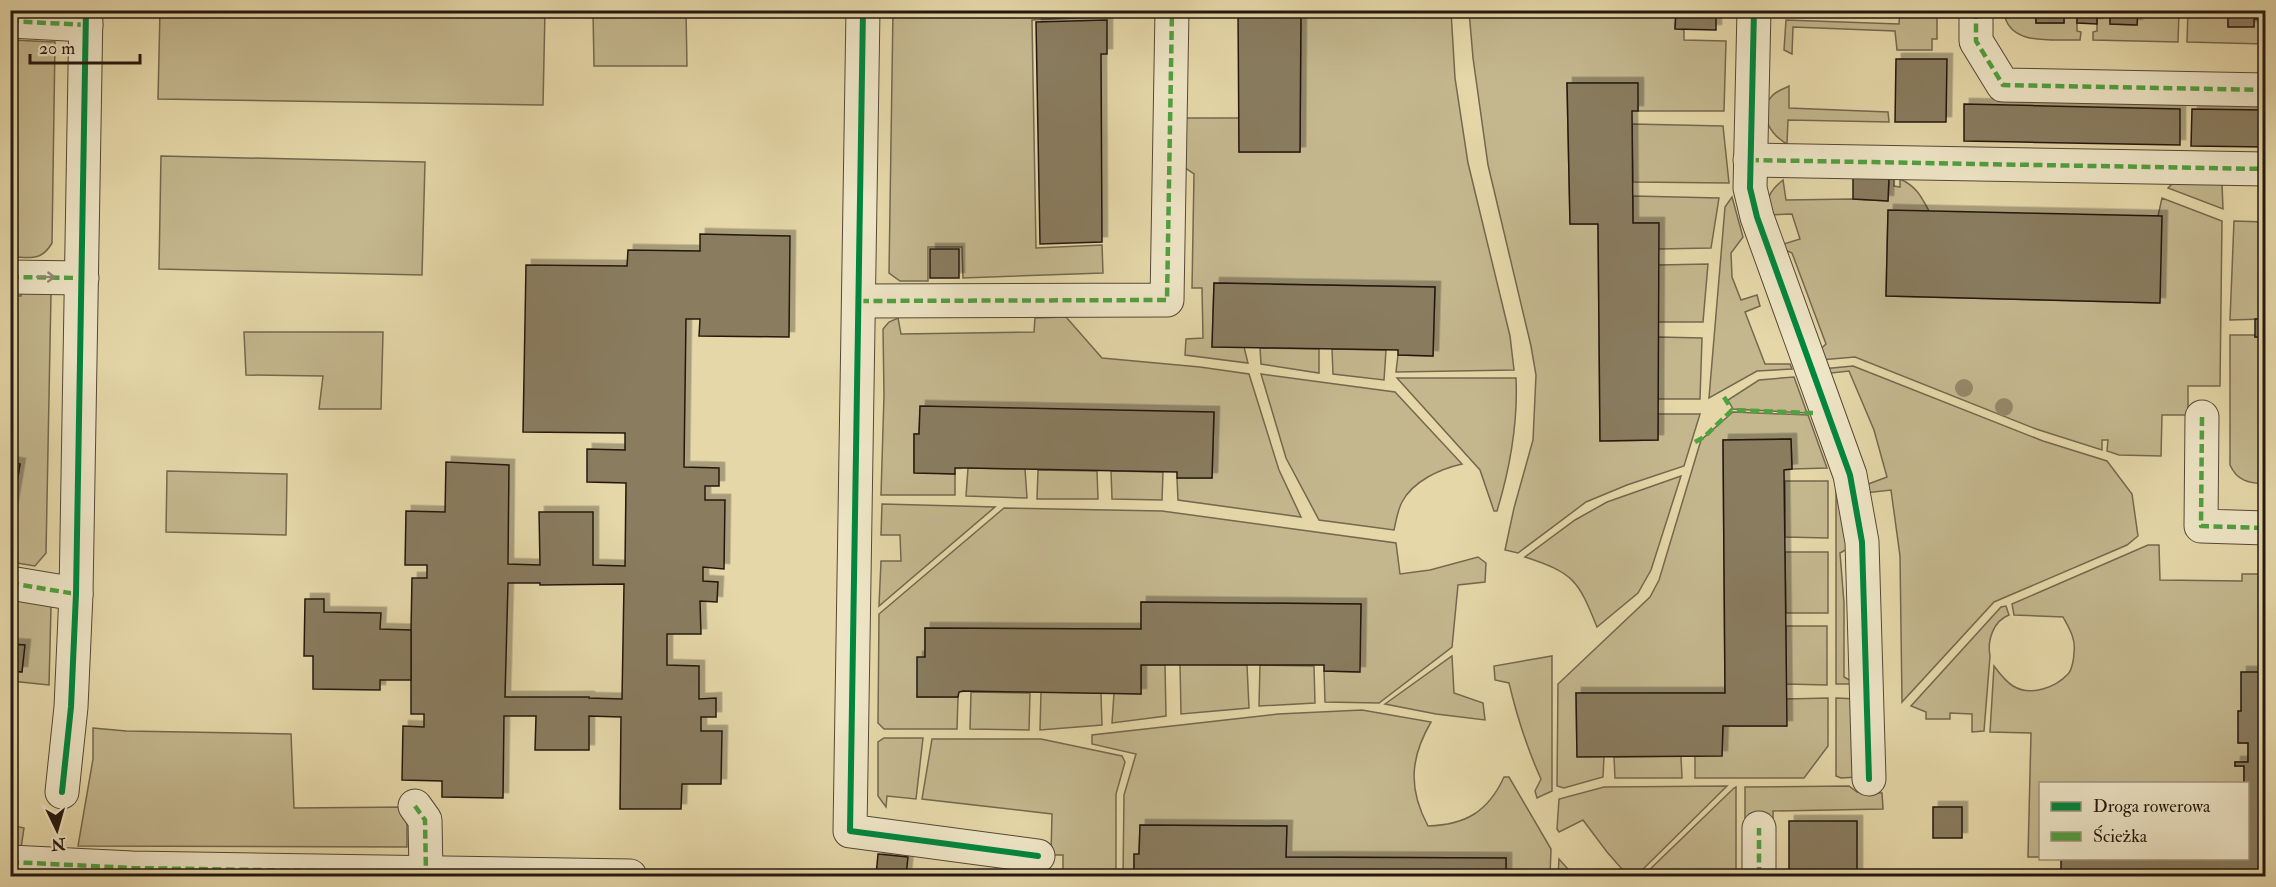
<svg xmlns="http://www.w3.org/2000/svg" width="2276" height="887" viewBox="0 0 2276 887" font-family="'IM FELL Double Pica',serif">
<style>
.green{fill:#c4b78e;stroke:#74684e;stroke-width:1.5}
.building{fill:#897b5f;stroke:#25180f;stroke-width:1.5;fill-rule:evenodd;filter:url(#shadow)}
.lines{fill:none;stroke-linecap:round;stroke-linejoin:round}
.minor-casing{stroke:#554835;stroke-width:35}
.minor{stroke:#eee5c6;stroke-width:33}
.quiet{stroke:#50a13f;stroke-width:4.5;stroke-dasharray:9 4.5;stroke-linecap:butt}
.cycleway-casing{stroke:#eee5c6;stroke-width:10}
.cycleway{stroke:#00873e;stroke-width:6}
.tree{fill:#968869}
.oneway{stroke:#948974}
</style>
<defs>
<filter id="shadow"><feDropShadow dx="5.5" dy="-5.5" stdDeviation="0" flood-color="#0004"/></filter>
</defs>
<rect width="100%" height="100%" fill="#e5d7a8"/>
<filter id="stains"><feTurbulence type="fractalNoise" baseFrequency=".00333" numOctaves="4"/><feColorMatrix values="0 0 0 0 .2 0 0 0 0 .09 0 0 0 0 .02 0 0 0 .5 -.17"/></filter>
<radialGradient id="worn" r=".72"><stop offset=".6" stop-color="#630" stop-opacity="0"/><stop offset="1" stop-color="#630" stop-opacity=".3"/></radialGradient>
<!-- green -->
<g class="green">
<path d="M160,11H545L543,105L158,99Z"/>
<path d="M593,11H686L687,66H594Z"/>
<path d="M893,11H1160V14L1032,20L1036,248L1102,245L1103,273L963,278L962,247H928V281H900L889,273Z"/>
<path d="M1301,11H1451L1455,78L1468,163L1510,336L1514,370L1396,372L1398,355L1433,356L1435,287L1214,283L1212,347H1244L1248,363L1185,355L1186,339L1203,338L1202,288H1192L1194,174L1181,165L1180,118H1239V152H1300Z"/>
<path d="M1469,11H1676L1675,28L1684,30V40L1726,41L1724,111H1638L1637,83H1567L1570,224H1598L1600,441L1658,440V414H1700L1684,466L1627,485L1586,502L1518,553L1505,550L1514,508L1533,440L1536,375L1531,346L1488,165L1473,58Z"/>
<path d="M1900,11H1937V39H1932V50H1897L1895,31L1793,27L1792,54L1784,50L1786,20L1899,24Z"/>
<path d="M2004,11H2036V23H2064V15H2077V31L2081,32L2080,40C2054,39 2007,47 2004,11Z"/>
<path d="M2138,11H2179L2178,42L2093,40V32L2097,31V16H2110V24L2137,25Z"/>
<path d="M2188,11H2228V27L2254,26V19H2265V44L2187,42Z"/>
<path d="M11,40L55,42L52,243C41,262 30,257 11,257Z"/>
<path d="M1789,86V108L1888,112L1889,122L1788,120L1787,144C1771,135 1756,113 1772,96C1776,91 1784,89 1789,86Z"/>
<path d="M1632,124L1723,126L1729,183L1633,182Z"/>
<path d="M161,156L425,162L422,275L159,269Z"/>
<path d="M1889,178H1894V186L1900,187V179C1916,186 1921,196 1929,211H1888L1886,296L2159,303L2158,216L2162,198L2222,221L2220,386H2188V415H2162L2161,456L2119,455L2107,451L2108,440H2102V450L2036,429L1855,357L1820,360L1815,354L1826,344L1792,253L1777,246L1800,239L1792,214L1767,215C1767,198 1769,191 1783,180L1786,200L1852,199L1888,201Z"/>
<path d="M2174,182L2222,184L2223,209L2168,188Z"/>
<path d="M1633,196L1719,198L1711,248L1658,249V223H1633Z"/>
<path d="M1732,197L1743,237L1731,253L1732,277L1741,300L1757,295L1760,306L1745,312L1765,364H1790L1792,369L1757,371L1709,398L1725,207Z"/>
<path d="M2234,221L2265,222L2266,296H2263V319L2230,320Z"/>
<path d="M1708,264L1703,322H1658V265Z"/>
<path d="M21,286L51,293L46,553L35,566L11,562V522L20,464L11,462L10,296H21Z"/>
<path d="M1066,317L1102,358L1200,367L1249,374L1279,470L1301,517L1178,500L1177,478H1212L1214,413L920,407L919,434H914V472L955,474V495H881L884,395L883,329L889,322L898,318L901,334L1034,332L1035,318Z"/>
<path d="M244,332H383L381,409H319L323,376L246,375Z"/>
<path d="M2230,335H2255V337H2262V361H2265L2266,392L2261,391L2260,439H2265V484C2249,483 2237,481 2230,465Z"/>
<path d="M1658,337L1702,338L1700,399H1658Z"/>
<path d="M1260,348L1319,349V373L1261,364Z"/>
<path d="M1332,349L1386,350L1384,380L1333,374Z"/>
<path d="M1853,366L2043,441L2107,461L2132,494L2138,536L2127,545L1994,602L1902,702L1900,556L1891,490L1865,493L1863,486L1887,477L1874,430L1849,371L1823,374L1822,369Z"/>
<path d="M1261,374L1395,392L1462,464C1440,469 1413,481 1402,502C1398,509 1396,521 1394,530L1319,520L1286,458Z"/>
<path d="M1794,377L1807,413L1733,409L1728,400L1759,380Z"/>
<path d="M1397,378H1516C1518,422 1510,468 1497,511H1494L1480,470Z"/>
<path d="M1733,412L1808,415L1827,468L1792,469L1791,439L1723,440L1725,693H1576L1577,756H1604L1603,777L1564,788L1557,786L1558,684L1650,597L1659,580L1701,440Z"/>
<path d="M968,468L1025,469L1027,498L966,496Z"/>
<path d="M1038,470L1097,471L1098,499H1037Z"/>
<path d="M167,471L287,474L286,535L166,532Z"/>
<path d="M1111,471L1163,472L1162,500L1112,499Z"/>
<path d="M1681,476L1651,570L1638,593L1597,627C1578,580 1574,573 1525,557L1575,520L1607,502Z"/>
<path d="M1785,481H1828V538L1785,537Z"/>
<path d="M1836,486L1853,546L1840,553L1844,603V677L1857,684H1836Z"/>
<path d="M882,504L995,507L879,606L881,561H901L900,535H881Z"/>
<path d="M1004,508L1162,511L1396,543L1400,574L1430,570L1478,557L1486,563L1485,582L1458,585L1452,647L1379,703L1325,702L1324,671L1359,672L1361,604L1141,602V629L925,628V657L917,697H958L957,729H884L878,723L879,614Z"/>
<path d="M2148,545H2159L2160,580L2242,581V574H2265V672L2241,711L2239,743H2248V762H2235V766H2244V783L2040,784V857H2028L2031,733L1990,732L1994,666C2000,674 2005,681 2013,686C2031,697 2056,687 2068,674C2072,670 2074,658 2074,652C2076,639 2069,628 2063,617L2014,615L2012,604Z"/>
<path d="M1785,552H1828V613H1786Z"/>
<path d="M10,596L45,602L51,607L49,685L11,681V671L22,672L24,645L11,644Z"/>
<path d="M2006,606L2009,615C1993,621 1987,641 1990,656L1984,731L1972,732V714L1950,713V719H1926V712L1911,706L2001,607Z"/>
<path d="M1786,626H1827V685L1786,684Z"/>
<path d="M1452,656L1454,693L1483,703L1485,720L1436,714L1385,704Z"/>
<path d="M1552,656V791L1537,798L1535,791L1541,779C1527,748 1517,717 1509,683L1495,680L1494,666Z"/>
<path d="M1180,664L1247,665L1249,708L1181,714Z"/>
<path d="M1141,665H1165L1166,716L1112,723L1114,693L1141,694Z"/>
<path d="M1260,665L1314,666L1315,703L1259,706Z"/>
<path d="M971,692L1030,693L1029,730L970,729Z"/>
<path d="M1041,692L1101,693L1102,725L1040,730Z"/>
<path d="M1828,698V746L1804,778H1695V756L1722,755L1723,726H1786V699Z"/>
<path d="M1836,698L1858,699V777L1841,778L1836,776Z"/>
<path d="M1362,710L1431,722C1410,758 1408,789 1428,826C1465,825 1488,812 1504,777H1509L1551,849L1550,876H1506V858L1286,857V826L1140,825L1139,854L1134,855V876H1123L1124,795L1136,754L1092,744V735L1278,714Z"/>
<path d="M93,728L126,731L291,734L294,808L407,807V847L78,846L93,759Z"/>
<path d="M884,738H923L916,799L887,796L886,807L878,796V742Z"/>
<path d="M932,739H1041L1122,756L1125,762L1116,794V876H1063V855H1051L1052,814L922,799Z"/>
<path d="M1681,756L1682,778H1615L1614,757Z"/>
<path d="M1727,786L1636,876H1628L1607,852L1583,820L1559,832L1557,829L1559,799L1604,787Z"/>
<path d="M1849,786L1857,792L1882,793L1883,809L1773,811V822H1745V787Z"/>
<path d="M1736,787V876H1643L1734,788Z"/>
<path d="M10,825L24,828L21,848L11,846Z"/>
<path d="M1559,859L1574,876H1558Z"/>
</g>
<!-- building -->
<g class="building">
<path d="M1238,10H1301L1300,152H1239Z"/>
<path d="M1676,10H1716V30L1675,29Z"/>
<path d="M2036,10H2138L2137,25L2110,24V16H2097V24L2077,23V15H2064V23H2036Z"/>
<path d="M2228,10H2266V19H2254V27H2228Z"/>
<path d="M1107,20V54H1101L1102,242L1040,244L1036,22Z"/>
<path d="M1896,59H1947L1946,122H1895Z"/>
<path d="M1567,83H1638V111H1632L1633,223H1659L1658,440L1600,441L1598,224H1570Z"/>
<path d="M1964,104L2180,109V145L1964,141Z"/>
<path d="M2192,109L2266,110V147L2191,146Z"/>
<path d="M1853,177L1889,178L1888,201L1853,199Z"/>
<path d="M1888,210L2162,216L2160,303L1886,296Z"/>
<path d="M700,234L790,236L789,337L699,336L700,319H686L684,467L719,468V486H705V500H725L724,569L703,567V581L718,582L717,602L700,601L701,634H667V665L699,666V699L716,698V717H701V731H722L721,784H682L681,809H620L621,717L589,716V750H535L536,716H504L503,798L442,797V781L402,780L403,726L424,727V714H411V630L412,578H427V565H405L406,511L445,512L446,462L509,465L508,564L540,565L539,512H593V565L625,566L626,483L587,482V449L625,450V433L523,432L526,265L627,266L628,250L700,251ZM508,583H540V585L624,584L622,699L589,698V697H505Z"/>
<rect x="930" y="249" width="29" height="29"/>
<path d="M1214,283L1435,287L1433,356L1398,355V350L1212,347Z"/>
<path d="M2263,296H2266V361H2262V337H2255V319H2263Z"/>
<path d="M2261,391L2266,392V439H2260Z"/>
<path d="M920,406L1214,412L1212,478H1177V472L968,468H955V474L914,473V434H919Z"/>
<path d="M1791,439L1792,469L1784,470L1787,726H1723L1722,756L1577,757L1576,693H1725L1723,440Z"/>
<path d="M10,462L20,464L10,522Z"/>
<path d="M305,599H324V612L381,613L380,629L411,630V680H380V690L313,689V656H304Z"/>
<path d="M1141,602L1361,604L1360,672L1324,671V665H1141V694L963,691L959,692L958,697H917V657H925V628L1141,629Z"/>
<path d="M10,644L25,645L22,672L10,671Z"/>
<path d="M2241,672H2266V876H2061V858H2248V784H2244V766H2235V762H2248V743H2238V711H2241Z"/>
<rect x="1933" y="807" width="29" height="31"/>
<rect x="1789" y="821" width="68" height="55"/>
<path d="M1140,825L1287,826L1286,857L1506,858V876H1134V854H1139Z"/>
<path d="M878,854L908,857L906,876H876Z"/>
</g>
<g class="lines">
<defs>
<g id="minor">
<path d="M863,10L850,831L1038,856"/>
<path d="M1754,10L1750,188L1757,217L1850,475L1862,542L1869,779"/>
<path d="M1976,10V41L2003,85L2266,90"/>
<path d="M10,21L86,25"/>
<path d="M1750,160L2266,169"/>
<path d="M10,277L82,278"/>
<path d="M860,301L1167,300L1172,10"/>
<path d="M2202,417L2201,526L2266,528"/>
<path d="M10,583L76,594"/>
<path d="M62,792L71,707L76,594L86,10"/>
<path d="M415,806L425,820L426,873"/>
<path d="M10,862L132,868L630,876"/>
<path d="M1759,876V828"/>
</g>
</defs>
<!-- minor casing -->
<use href="#minor" class="minor-casing"/>
<!-- minor -->
<use href="#minor" class="minor"/>
<!-- quiet -->
<g class="quiet">
<path d="M1976,10V41L2003,85L2266,90"/>
<path d="M10,21L86,25"/>
<path d="M1750,160L2266,169"/>
<path d="M10,277L82,278"/>
<path d="M860,301L1167,300L1172,10"/>
<path d="M1724,397L1732,410"/>
<path d="M2202,417L2201,526L2266,528"/>
<path d="M1695,442L1704,437L1732,410L1813,413"/>
<path d="M10,583L76,594"/>
<path d="M415,806L425,820L426,873"/>
<path d="M10,862L132,868L630,876"/>
<path d="M1759,876V828"/>
</g>
<defs>
<g id="cycleway">
<path d="M863,10L850,831L1038,856"/>
<path d="M1754,10L1750,188L1757,217L1850,475L1862,542L1869,779"/>
<path d="M62,792L71,707L76,594L86,10"/>
</g>
</defs>
<!-- cycleway casing -->
<use href="#cycleway" class="cycleway-casing"/>
<!-- cycleway -->
<use href="#cycleway" class="cycleway"/>
</g>
<!-- trees -->
<g class="tree">
<circle cx="1964" cy="388" r="9"/>
<circle cx="2004" cy="407" r="9"/>
</g>
<!-- one-way arrows -->
<defs><path id="oneway-shaft" d="M-6 0H5M1.5-3L5.5 0L1.5 3" fill="none" stroke-width="1.6" stroke-linecap="round" stroke-linejoin="round" transform="scale(1.5)"/></defs>
<use class="oneway" href="#oneway-shaft" transform="translate(46 277) rotate(1)"/>
<!-- margin -->
<rect width="2276" height="887" fill="none" stroke="#e5d7a8" stroke-width="36"/>
<rect x="12" y="12" width="2252" height="863" fill="none" stroke="#25180f" stroke-width="3"/>
<rect x="18" y="18" width="2240" height="851" fill="none" stroke="#25180f" stroke-width="1.5"/>
<!-- legend -->
<rect x="2039" y="782" width="210" height="78" fill="#eee5c6" stroke="#9e937d" stroke-width="1.5"/>
<rect x="2051" y="802" width="30" height="9" fill="#00873e" stroke="#9e937d" stroke-width="1.5"/>
<text x="2093" y="812" font-size="18" fill="#25180f">Droga rowerowa</text>
<rect x="2051" y="832" width="30" height="9" fill="#50a13f" stroke="#9e937d" stroke-width="1.5"/>
<text x="2093" y="842" font-size="18" fill="#25180f">Ścieżka</text>
<!-- north arrow -->
<g transform="translate(57 830) rotate(175)" stroke="#eee5c6" stroke-width="4.5" paint-order="stroke">
<path d="M0-4.5L10 22L0 15L-10 22Z" fill="#25180f"/>
<text y="-9" font-size="16" font-weight="bold" text-anchor="middle" fill="#25180f">N</text>
</g>
<!-- scale -->
<path d="M30 54v9h110v-9" fill="none" stroke="#25180f" stroke-width="3"/>
<text x="39" y="54" font-size="18" fill="#25180f" stroke="#eee5c6" stroke-width="4.5" paint-order="stroke">20 m</text>
<rect width="100%" height="100%" filter="url(#stains)"/>
<rect width="100%" height="100%" fill="url(#worn)"/>
</svg>
